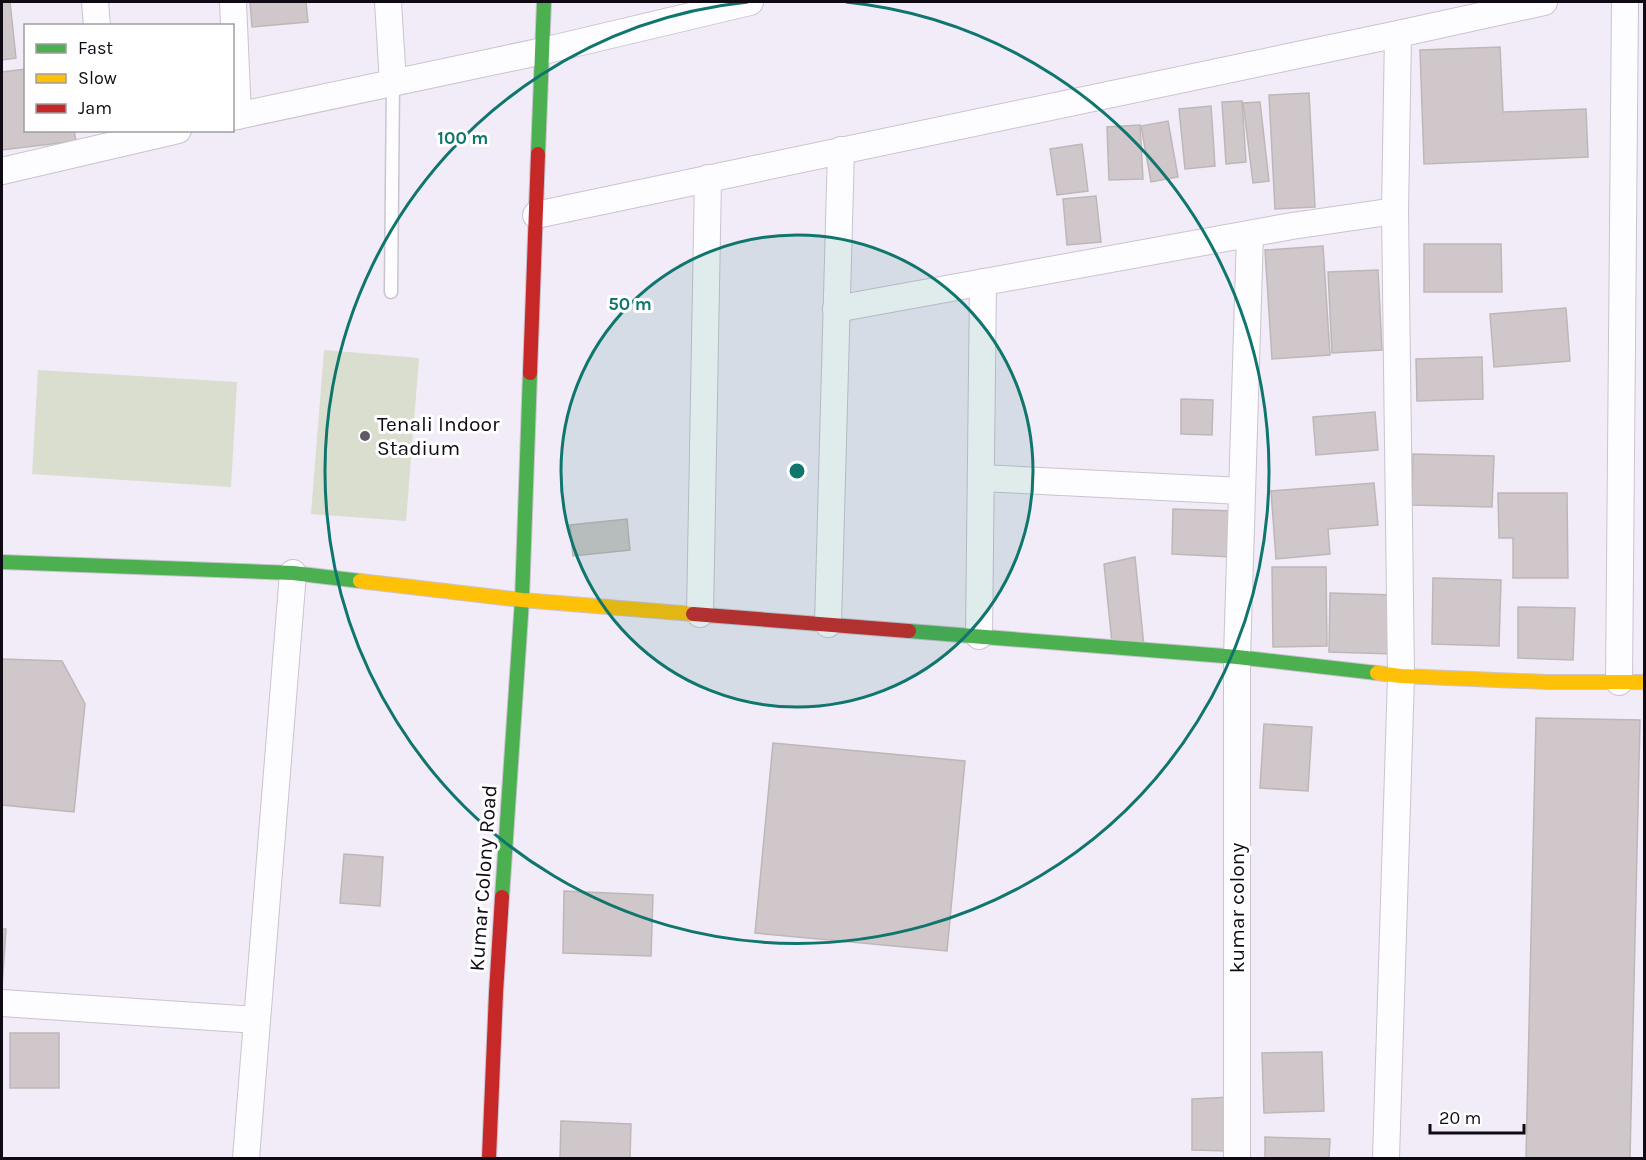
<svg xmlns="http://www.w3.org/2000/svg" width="1646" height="1160" viewBox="0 0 1646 1160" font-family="Karla,sans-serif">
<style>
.green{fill:#d9decf}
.building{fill:#cfc7c9;stroke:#beb7b8;stroke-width:1.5}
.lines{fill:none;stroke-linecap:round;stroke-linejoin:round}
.lane-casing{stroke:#cac4cf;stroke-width:15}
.street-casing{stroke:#cac4cf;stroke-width:28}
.fast-casing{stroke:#cac4cf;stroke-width:16}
.slow-casing{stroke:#cac4cf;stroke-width:16}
.jam-casing{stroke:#cac4cf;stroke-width:16}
.lane{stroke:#fdfcfe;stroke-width:12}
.street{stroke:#fdfcfe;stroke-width:26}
.fast{stroke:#4caf50;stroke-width:14}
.slow{stroke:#ffc107;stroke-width:14}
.jam{stroke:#c62828;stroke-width:14}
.ring{fill:none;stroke:#0f766e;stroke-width:3}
.poi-dot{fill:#5e5963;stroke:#fff;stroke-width:2}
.labels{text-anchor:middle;stroke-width:6;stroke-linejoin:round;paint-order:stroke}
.poi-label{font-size:21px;fill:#0f0a13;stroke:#fff;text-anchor:start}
.street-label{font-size:21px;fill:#0f0a13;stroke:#fff}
.centre{fill:#0f766e;stroke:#fff;stroke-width:3}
.ring-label{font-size:18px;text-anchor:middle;font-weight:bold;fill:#0f766e;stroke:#fff;stroke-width:6;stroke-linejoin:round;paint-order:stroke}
</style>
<rect width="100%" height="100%" fill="#f2ebf8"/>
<!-- green -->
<g class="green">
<path d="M324,350L419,358L406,521L311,514Z"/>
<path d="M38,370L237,382L231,487L32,474Z"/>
</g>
<!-- building -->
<g class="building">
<path d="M2,2H10L16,58L2,60Z"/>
<path d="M250,2H306L308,22L252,27Z"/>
<path d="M1500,47L1503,112L1586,109L1588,157L1424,164L1420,50Z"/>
<path d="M26,69V130H74L76,141L2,150V72Z"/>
<path d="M1309,93L1315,207L1275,209L1269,95Z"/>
<path d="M1242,101L1246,162L1226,164L1222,102Z"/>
<path d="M1260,102L1269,181L1253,183L1243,103Z"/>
<path d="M1211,106L1215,166L1185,169L1179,109Z"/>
<path d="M1168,121L1178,177L1151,182L1141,126Z"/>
<path d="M1140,125L1143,179L1109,180L1107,127Z"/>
<path d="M1082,144L1088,191L1057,195L1050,149Z"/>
<path d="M1096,196L1101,242L1067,245L1063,199Z"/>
<path d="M1424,244H1501L1502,292H1424Z"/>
<path d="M1323,246L1330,355L1272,359L1265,250Z"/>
<path d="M1378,270L1382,350L1332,353L1328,272Z"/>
<path d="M1566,308L1570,361L1494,367L1490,314Z"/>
<path d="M1482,357L1483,399L1417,401L1416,359Z"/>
<path d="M1181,399L1213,400L1212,435L1181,434Z"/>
<path d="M1375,412L1378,450L1316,455L1313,417Z"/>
<path d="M1413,454L1494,456L1492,507L1412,505Z"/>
<path d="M1374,483L1378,525L1328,529L1330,554L1276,559L1271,491Z"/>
<path d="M1498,493H1567L1568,578H1513V538H1499Z"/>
<path d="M1173,509L1235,511L1233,557L1172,554Z"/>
<path d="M627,519L630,550L573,556L570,525Z"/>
<path d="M1135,557L1144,647L1112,643L1104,564Z"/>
<path d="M1272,567H1326L1327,646L1273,647Z"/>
<path d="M1433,578L1501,580L1499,646L1432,644Z"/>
<path d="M1330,593L1394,595L1393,654L1329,652Z"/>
<path d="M1518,607L1575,608L1573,660L1518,658Z"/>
<path d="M2,659L62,661L85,704L74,812L2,805Z"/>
<path d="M1536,718L1640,720L1630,1158H1526Z"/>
<path d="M1264,724L1312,727L1308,791L1260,788Z"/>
<path d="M773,743L965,761L947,951L755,933Z"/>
<path d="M344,854L383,857L380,906L340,903Z"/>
<path d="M564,891L653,895L651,956L563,953Z"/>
<path d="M2,929H6L2,987Z"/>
<rect x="10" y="1033" width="49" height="55"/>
<path d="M1322,1052L1324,1111L1264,1113L1262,1053Z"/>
<path d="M1231,1097L1229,1151L1192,1150V1099Z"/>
<path d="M561,1121L631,1124L630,1158H560Z"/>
<path d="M1265,1137L1330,1139L1329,1158H1265Z"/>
</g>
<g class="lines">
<defs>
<path id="lane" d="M391,292L393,83"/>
<g id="street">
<path d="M95,2L97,26"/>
<path d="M233,2L238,116"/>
<path d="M388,2L393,83"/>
<path d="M232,117L543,51L750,2"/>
<path d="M2,171L178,130"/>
<path d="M536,215L1398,34L1544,2"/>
<path d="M836,309L1292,226L1395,211"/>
<path d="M981,478L1242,491"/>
<path d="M700,614L708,178"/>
<path d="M828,624L841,150"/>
<path d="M979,636L983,282"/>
<path d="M1619,682L1625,2"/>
<path d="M2,1003L257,1020"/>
<path d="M246,1158L293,573"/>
<path d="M1237,1158V657L1250,234"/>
<path d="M1386,1158L1401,676L1395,211L1398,34"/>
</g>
<g id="fast">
<path d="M538,154L544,2"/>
<path d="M2,562L293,573L360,581"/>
<path d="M909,631L1237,657L1377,673"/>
<path d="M502,897L522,600L530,373"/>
</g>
<g id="slow">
<path d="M360,581L522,600L693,614"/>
<path d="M1377,673L1401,676L1547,682H1644"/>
</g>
<g id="jam">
<path d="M530,373L538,154"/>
<path d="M693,614L909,631"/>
<path d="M489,1158L496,993L502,897"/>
</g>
</defs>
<!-- lane casing -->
<use href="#lane" class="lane-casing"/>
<!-- street casing -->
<use href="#street" class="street-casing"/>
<!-- fast casing -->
<use href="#fast" class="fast-casing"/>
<!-- slow casing -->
<use href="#slow" class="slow-casing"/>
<!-- jam casing -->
<use href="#jam" class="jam-casing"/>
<!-- lane -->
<use href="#lane" class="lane"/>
<!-- street -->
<use href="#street" class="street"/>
<!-- fast -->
<use href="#fast" class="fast"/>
<!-- slow -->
<use href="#slow" class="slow"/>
<!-- jam -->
<use href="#jam" class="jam"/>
</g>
<!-- distance rings -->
<circle cx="797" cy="471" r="236" fill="#0f766e" fill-opacity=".12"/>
<g class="ring">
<circle cx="797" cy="471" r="236"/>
<path d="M846 2A472 472 0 1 1 748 2"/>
</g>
<!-- markers -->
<circle class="poi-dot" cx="365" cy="436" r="6"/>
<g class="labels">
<!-- poi labels -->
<g class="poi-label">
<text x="377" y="431">Tenali Indoor<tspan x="377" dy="24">Stadium</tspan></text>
</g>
<!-- street labels -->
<g class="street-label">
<text transform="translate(483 878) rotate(-86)" y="7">Kumar Colony Road</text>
<text transform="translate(1237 908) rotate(-90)" y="7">kumar colony</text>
</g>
</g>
<circle cx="797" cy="471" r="9" class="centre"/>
<g class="ring-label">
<text x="463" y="144">100 m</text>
<text x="630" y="310">50 m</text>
</g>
<!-- border -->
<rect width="1646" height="1160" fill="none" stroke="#0f0a13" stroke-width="6"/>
<!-- legend -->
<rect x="24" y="24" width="210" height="108" fill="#ffffff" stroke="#9f9da1" stroke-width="1.5"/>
<rect x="36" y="44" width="30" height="9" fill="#4caf50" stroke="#9f9da1" stroke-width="1.5"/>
<text x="78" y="54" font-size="18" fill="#0f0a13">Fast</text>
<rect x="36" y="74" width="30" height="9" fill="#ffc107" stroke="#9f9da1" stroke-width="1.5"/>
<text x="78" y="84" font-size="18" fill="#0f0a13">Slow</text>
<rect x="36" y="104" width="30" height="9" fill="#c62828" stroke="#9f9da1" stroke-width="1.5"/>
<text x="78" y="114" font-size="18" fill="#0f0a13">Jam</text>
<!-- scale -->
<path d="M1430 1124v9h94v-9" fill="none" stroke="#0f0a13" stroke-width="3"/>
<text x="1439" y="1124" font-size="18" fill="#0f0a13" stroke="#ffffff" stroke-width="4.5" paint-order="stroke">20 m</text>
</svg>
